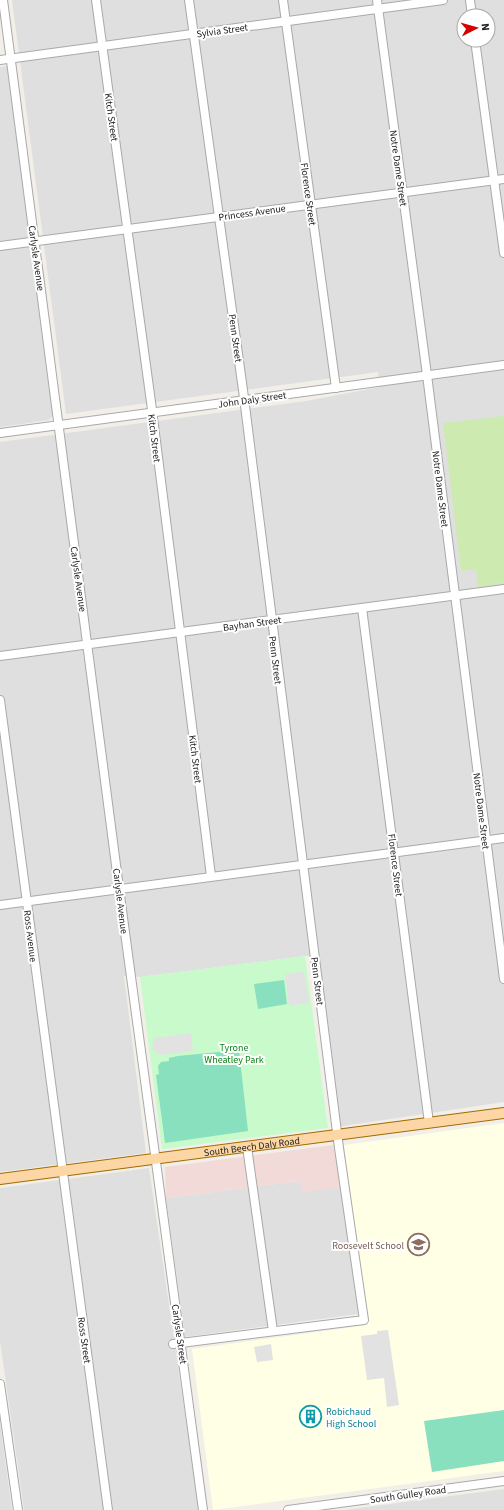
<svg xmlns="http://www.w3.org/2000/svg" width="504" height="1510" viewBox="0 0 504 1510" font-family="'Source Sans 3',sans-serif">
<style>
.residential{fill:#e0dfdf;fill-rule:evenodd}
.commercial{fill:#f2dad9}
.education{fill:#ffffe5}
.grass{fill:#cdebb0}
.park{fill:#c8facc}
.pitch{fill:#88e0be}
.parking{fill:#e2e2e2}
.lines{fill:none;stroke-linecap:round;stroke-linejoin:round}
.minor-casing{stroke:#a9a9a9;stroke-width:10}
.major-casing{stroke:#a06b00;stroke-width:12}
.minor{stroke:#fff;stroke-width:8}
.major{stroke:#fcd6a4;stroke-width:10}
.labels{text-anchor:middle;stroke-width:4;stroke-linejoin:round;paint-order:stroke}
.street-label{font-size:10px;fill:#222;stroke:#fff}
.park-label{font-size:10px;fill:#0c8416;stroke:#fff}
.education-label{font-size:10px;fill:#785e54;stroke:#fff;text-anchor:end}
.culture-label{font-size:10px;fill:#0d838f;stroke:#fff;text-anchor:start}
</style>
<rect width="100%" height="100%" fill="#f2efe9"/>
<!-- residential -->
<g class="residential">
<path d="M12,0H504V1102L337,1127L314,956H305L140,977L124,976L146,1153L0,1172V442L306,401L380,387L378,372L66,414ZM464,16H488V40H464Z"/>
<path d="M7,66L53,415L49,420L0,427V67Z"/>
<path d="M149,1168L199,1510H24L0,1341V1188Z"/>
<path d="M300,1181L342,1187L358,1314L185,1337L166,1198Z"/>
<path d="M0,1423L12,1510H0Z"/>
<path d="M504,1489V1510H344Z"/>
</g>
<!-- commercial -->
<path class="commercial" d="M333,1145L342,1187L302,1192L300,1181L166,1198L165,1167Z"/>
<!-- education -->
<path class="education" d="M504,1123V1471L213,1510L192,1349L368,1325L344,1145Z"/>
<!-- grass -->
<path class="grass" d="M504,416V583L478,587L476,569L461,571L443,423Z"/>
<!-- park -->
<path class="park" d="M305,956L328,1128L162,1149L140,977Z"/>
<!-- pitch -->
<g class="pitch">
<path d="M284,980L287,1004L258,1009L254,984Z"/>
<path d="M239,1050L248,1131L165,1143L156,1075L159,1074L158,1066L161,1062L169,1061V1058L178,1056Z"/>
<path d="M504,1410V1461L432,1472L424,1421Z"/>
</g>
<!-- parking -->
<g class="parking">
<path d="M304,971L309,1003L289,1006L285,974Z"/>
<path d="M191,1033L193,1051L160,1055L152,1049L154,1038Z"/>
<path d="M388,1330L399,1405L387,1407L384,1378L367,1380L361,1336L377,1334V1331Z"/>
<path d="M271,1344L273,1360L257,1362L254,1347Z"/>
</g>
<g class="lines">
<defs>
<g id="minor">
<path d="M3,0L119,888L203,1510"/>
<path d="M96,0L151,402L211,876"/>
<path d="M283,0L336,388"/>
<path d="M377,0L427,375L504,979"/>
<path d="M470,0L472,16"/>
<path d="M475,40L504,253"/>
<path d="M0,60L443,0"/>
<path d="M0,246L504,179"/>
<path d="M0,433L504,365"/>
<path d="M362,608L429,1123"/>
<path d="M0,656L504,589"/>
<path d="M0,700L108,1510"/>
<path d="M0,905L504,838"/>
<path d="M247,1147L273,1331"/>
<path d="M173,1344L364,1320L339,1148L243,390L189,0"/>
<path d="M0,1384L18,1510"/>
<path d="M288,1510L504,1481"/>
</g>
<g id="major">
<path id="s1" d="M0,1179L504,1113"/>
</g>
</defs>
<!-- minor casing -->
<use href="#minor" class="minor-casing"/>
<!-- major casing -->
<use href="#major" class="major-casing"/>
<!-- minor -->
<use href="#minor" class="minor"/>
<!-- major -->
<use href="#major" class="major"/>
</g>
<!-- icons -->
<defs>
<symbol id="school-ring" viewBox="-11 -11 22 22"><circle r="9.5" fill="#fff" stroke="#8d6e63" stroke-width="1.5"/><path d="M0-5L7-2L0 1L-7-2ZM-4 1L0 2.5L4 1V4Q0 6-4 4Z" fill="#8d6e63"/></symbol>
<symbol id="building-ring" viewBox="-11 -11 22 22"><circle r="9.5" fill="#fff" stroke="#0f9aa8" stroke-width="1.5"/><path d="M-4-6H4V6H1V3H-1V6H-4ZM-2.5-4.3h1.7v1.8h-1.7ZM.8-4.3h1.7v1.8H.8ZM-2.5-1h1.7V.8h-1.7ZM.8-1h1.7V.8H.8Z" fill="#0f9aa8"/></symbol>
</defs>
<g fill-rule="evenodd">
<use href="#school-ring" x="406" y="1232" width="25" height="25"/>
<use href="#building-ring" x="298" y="1404" width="25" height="25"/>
</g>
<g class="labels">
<!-- street labels -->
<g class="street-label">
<text transform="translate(222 30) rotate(-8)" y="4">Sylvia Street</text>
<text transform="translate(112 117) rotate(82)" y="4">Kitch Street</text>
<text transform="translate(399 168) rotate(82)" y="4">Notre Dame Street</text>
<text transform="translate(309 194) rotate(82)" y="4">Florence Street</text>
<text transform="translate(252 212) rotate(-8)" y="4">Princess Avenue</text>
<text transform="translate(37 258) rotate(82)" y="4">Carlysle Avenue</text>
<text transform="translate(236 338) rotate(82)" y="4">Penn Street</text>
<text transform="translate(252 399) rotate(-8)" y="4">John Daly Street</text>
<text transform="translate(155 438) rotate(83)" y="4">Kitch Street</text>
<text transform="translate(441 489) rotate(83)" y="4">Notre Dame Street</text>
<text transform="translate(79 579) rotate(82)" y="4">Carlysle Avenue</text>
<text transform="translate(252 623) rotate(-8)" y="4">Bayhan Street</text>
<text transform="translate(276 660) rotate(83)" y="4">Penn Street</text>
<text transform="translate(196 759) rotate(83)" y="4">Kitch Street</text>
<text transform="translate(482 811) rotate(83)" y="4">Notre Dame Street</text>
<text transform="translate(396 865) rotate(83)" y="4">Florence Street</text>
<text transform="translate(121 901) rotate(83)" y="4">Carlysle Avenue</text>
<text transform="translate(31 936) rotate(83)" y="4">Ross Avenue</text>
<text transform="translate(318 981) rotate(83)" y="4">Penn Street</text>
<text dy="4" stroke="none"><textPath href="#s1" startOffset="254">South Beech Daly Road</textPath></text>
<text transform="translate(180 1334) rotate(82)" y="4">Carlysle Street</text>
<text transform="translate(85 1340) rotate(82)" y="4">Ross Street</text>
<text transform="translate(408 1494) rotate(-8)" y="4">South Gulley Road</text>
</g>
<!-- park labels -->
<g class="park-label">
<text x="234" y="1051">Tyrone<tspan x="234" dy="12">Wheatley Park</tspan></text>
</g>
<!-- education labels -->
<g class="education-label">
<text x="404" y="1249">Roosevelt School</text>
</g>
<!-- culture labels -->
<g class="culture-label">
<text x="326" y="1415">Robichaud<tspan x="326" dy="12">High School</tspan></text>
</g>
</g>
<!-- north arrow -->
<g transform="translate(476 28) rotate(84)"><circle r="19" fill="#ffffff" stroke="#a7a7a7"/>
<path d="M0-3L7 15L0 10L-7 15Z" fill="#d40000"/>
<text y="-6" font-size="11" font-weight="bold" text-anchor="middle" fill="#222222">N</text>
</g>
</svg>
